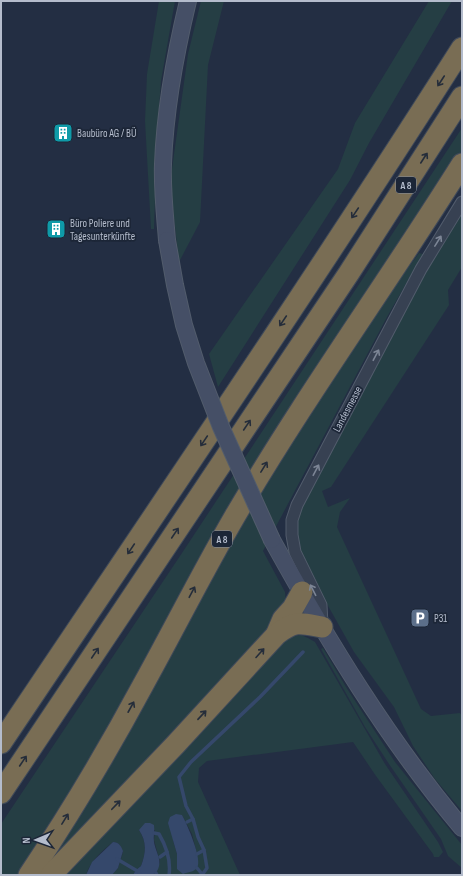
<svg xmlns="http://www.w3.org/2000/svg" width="463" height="876" viewBox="0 0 463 876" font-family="'Sofia Sans Condensed',sans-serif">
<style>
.green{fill:#253e44;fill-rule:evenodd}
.water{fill:#35486b}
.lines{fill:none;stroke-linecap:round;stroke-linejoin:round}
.stream{stroke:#35486b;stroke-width:3.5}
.street-casing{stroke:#525c6c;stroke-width:13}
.secondary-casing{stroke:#525c6c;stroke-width:18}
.highway-casing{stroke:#3f4959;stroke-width:23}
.street{stroke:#374152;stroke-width:11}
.secondary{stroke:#454f66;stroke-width:16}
.highway{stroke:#796d54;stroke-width:21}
.secondary-bridge-casing{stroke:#525c6c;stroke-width:18;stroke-linecap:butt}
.secondary-bridge{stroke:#454f66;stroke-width:16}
.oneway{stroke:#252d3a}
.oneway2{stroke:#7c8595}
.labels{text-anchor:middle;stroke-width:3.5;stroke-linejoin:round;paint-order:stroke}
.shield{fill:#1c2637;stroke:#868f9f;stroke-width:1}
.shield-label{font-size:10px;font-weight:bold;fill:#b4bccc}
.poi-label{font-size:11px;fill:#b4bccc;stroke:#1c2637;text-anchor:start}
.street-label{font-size:11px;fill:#b4bccc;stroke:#1c2637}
</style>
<rect width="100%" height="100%" fill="#232e43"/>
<!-- green -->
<g class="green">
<path d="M159,1H175L161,81L157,136L154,229H151L145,121L147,74Z"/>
<path d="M201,1H224L208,65L200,222L179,262L170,183L188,54Z"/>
<path d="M429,1H452L369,143L350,180L218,387L209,354L338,169L355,123Z"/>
<path d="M462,128V150L410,231L20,875H1V824L182,553Z"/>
<path d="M462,213V267L448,290L449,305L331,487L322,491L328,507L350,498L340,512L337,527L421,709L431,716L460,713L462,716V811L435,779L413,746L394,707L354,652L300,556L296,541L297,517L427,269Z"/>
<path d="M419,253L423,254L387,317L263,551L285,592L286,604L262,638L47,868L231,536L371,318Z"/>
<path d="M301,635L308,638L315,642L385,764L438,842L443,852L439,857H434L433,854L376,776L353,742L207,761L199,768L198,782L240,875H151L156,873L160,862L154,840L155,830H139C147,842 146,853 141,866L136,870L133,875H112L118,868L123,852C121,846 119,842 113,842C102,851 90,861 86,875H62L289,636ZM182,815L192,834L197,854L177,869V854L173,840Z"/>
<path d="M323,648L346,687L395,762L462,845V868L448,856L441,839L389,764L365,727L321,649Z"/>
</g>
<!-- water -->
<g class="water">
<path d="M176,814L182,815C187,824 203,860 197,868C194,872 188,872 183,874L177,869V854L168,823L170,817Z"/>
<path d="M145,823H150L154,825C155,831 153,836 154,842C156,854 164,861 156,873L151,875H133L136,870L141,866C146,853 147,842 139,830Z"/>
<path d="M113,842C119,842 121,846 123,851L118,868L112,875H86L92,862Z"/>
</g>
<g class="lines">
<!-- stream -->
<g class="stream">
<path d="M187,822L193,819"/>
<path d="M154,833L159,834C166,846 171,861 169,875"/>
<path d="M197,854L204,850"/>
<path d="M160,857L167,852"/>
<path d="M117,859L139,872L140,875"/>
<path d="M197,868L202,874"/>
<path d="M156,873L157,875"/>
<path d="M202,875L207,868L204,850L198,837L193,819L186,806L179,777L191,762L260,697L303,652"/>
</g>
<defs>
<path id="street" d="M322,624L321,605L295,552L292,535V520L297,505L421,269L462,202"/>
<g id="secondary">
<path d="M167,240C165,215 162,189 163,164C165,109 175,55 188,1"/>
<path d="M272,540C328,641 388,740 462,828"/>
</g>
<g id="highway">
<path d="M277,633L283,619L293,608L302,592"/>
<path d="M1,743C156,512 313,282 462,48"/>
<path d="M1,793L349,273L462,97"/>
<path d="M29,875C70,814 108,750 143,685C174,629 203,571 235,516C306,395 388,282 462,164"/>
<path d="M51,875L176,744L277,634C296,620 300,623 322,627"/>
</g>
</defs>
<!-- street casing -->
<use href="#street" class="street-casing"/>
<!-- secondary casing -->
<use href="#secondary" class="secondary-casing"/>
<!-- highway casing -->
<use href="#highway" class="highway-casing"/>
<!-- street -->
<use href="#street" class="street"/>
<!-- secondary -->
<use href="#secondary" class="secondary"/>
<!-- highway -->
<use href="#highway" class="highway"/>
<defs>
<path id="secondary-bridge" d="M167,240L175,285L184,325L196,363L221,427L272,540"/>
</defs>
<!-- secondary-bridge casing -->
<use href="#secondary-bridge" class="secondary-bridge-casing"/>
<!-- secondary-bridge -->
<use href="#secondary-bridge" class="secondary-bridge"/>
</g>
<!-- one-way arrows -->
<defs><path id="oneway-shaft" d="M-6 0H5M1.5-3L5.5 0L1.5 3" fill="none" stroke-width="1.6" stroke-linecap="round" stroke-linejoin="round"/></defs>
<g class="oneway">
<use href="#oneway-shaft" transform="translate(441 81) rotate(123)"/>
<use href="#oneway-shaft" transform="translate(424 158) rotate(-57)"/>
<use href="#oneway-shaft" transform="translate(355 213) rotate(124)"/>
<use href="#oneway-shaft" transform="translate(283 321) rotate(124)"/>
<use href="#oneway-shaft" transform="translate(247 425) rotate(-56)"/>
<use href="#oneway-shaft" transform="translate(204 441) rotate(124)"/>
<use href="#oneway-shaft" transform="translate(264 467) rotate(-58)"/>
<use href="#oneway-shaft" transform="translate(175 533) rotate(-56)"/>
<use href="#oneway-shaft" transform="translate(131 549) rotate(124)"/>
<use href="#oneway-shaft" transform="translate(192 592) rotate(-62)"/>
<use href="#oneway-shaft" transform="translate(95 653) rotate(-56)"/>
<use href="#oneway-shaft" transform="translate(260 653) rotate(-48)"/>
<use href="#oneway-shaft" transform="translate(131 707) rotate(-61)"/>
<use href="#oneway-shaft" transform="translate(202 715) rotate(-47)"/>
<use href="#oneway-shaft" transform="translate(23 761) rotate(-56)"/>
<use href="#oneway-shaft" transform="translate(116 805) rotate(-46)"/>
<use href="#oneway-shaft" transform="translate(65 819) rotate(-58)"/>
</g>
<g class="oneway2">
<use href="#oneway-shaft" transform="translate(438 241) rotate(-58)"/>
<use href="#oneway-shaft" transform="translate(376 355) rotate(-62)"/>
<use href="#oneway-shaft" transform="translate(316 470) rotate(-62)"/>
<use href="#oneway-shaft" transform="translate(313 590) rotate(-117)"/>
</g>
<!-- icons -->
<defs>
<symbol id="building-square" viewBox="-11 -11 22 22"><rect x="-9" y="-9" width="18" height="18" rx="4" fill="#0f9aa8" stroke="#1c2637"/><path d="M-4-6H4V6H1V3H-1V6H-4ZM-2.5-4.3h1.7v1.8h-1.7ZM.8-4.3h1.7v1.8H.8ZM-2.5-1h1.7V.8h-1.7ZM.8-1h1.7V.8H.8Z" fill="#fff"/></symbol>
<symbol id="parking-square" viewBox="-11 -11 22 22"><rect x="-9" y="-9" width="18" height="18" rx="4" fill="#5c6f8a" stroke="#1c2637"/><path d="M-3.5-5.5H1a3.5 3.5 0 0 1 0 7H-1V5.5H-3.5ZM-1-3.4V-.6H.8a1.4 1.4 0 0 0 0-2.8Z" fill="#fff"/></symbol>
</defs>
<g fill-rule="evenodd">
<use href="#building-square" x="52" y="122" width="22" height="22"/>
<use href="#building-square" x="45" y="218" width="22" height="22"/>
<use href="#parking-square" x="409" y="607" width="22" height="22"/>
</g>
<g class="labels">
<!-- shield labels -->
<g class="shield">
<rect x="396" y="177" width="20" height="16" rx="3"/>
<rect x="212" y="531" width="20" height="16" rx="3"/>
</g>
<g class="shield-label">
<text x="406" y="189">A 8</text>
<text x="222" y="543">A 8</text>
</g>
<!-- poi labels -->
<g class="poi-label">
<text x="77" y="137">Baubüro AG / BÜ</text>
<text x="70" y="227">Büro Poliere und<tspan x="70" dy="13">Tagesunterkünfte</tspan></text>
<text x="434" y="622">P31</text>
</g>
<!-- street labels -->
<g class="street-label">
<text transform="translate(347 409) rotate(-62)" y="4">Landesmesse</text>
</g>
</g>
<!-- border -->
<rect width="463" height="876" fill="none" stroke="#b4bccc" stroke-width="4"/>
<!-- north arrow -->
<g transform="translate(36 840) rotate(268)" stroke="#1c2637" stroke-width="3" paint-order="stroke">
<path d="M0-3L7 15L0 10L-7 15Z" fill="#b4bccc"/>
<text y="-6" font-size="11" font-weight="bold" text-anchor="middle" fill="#b4bccc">N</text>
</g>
</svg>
